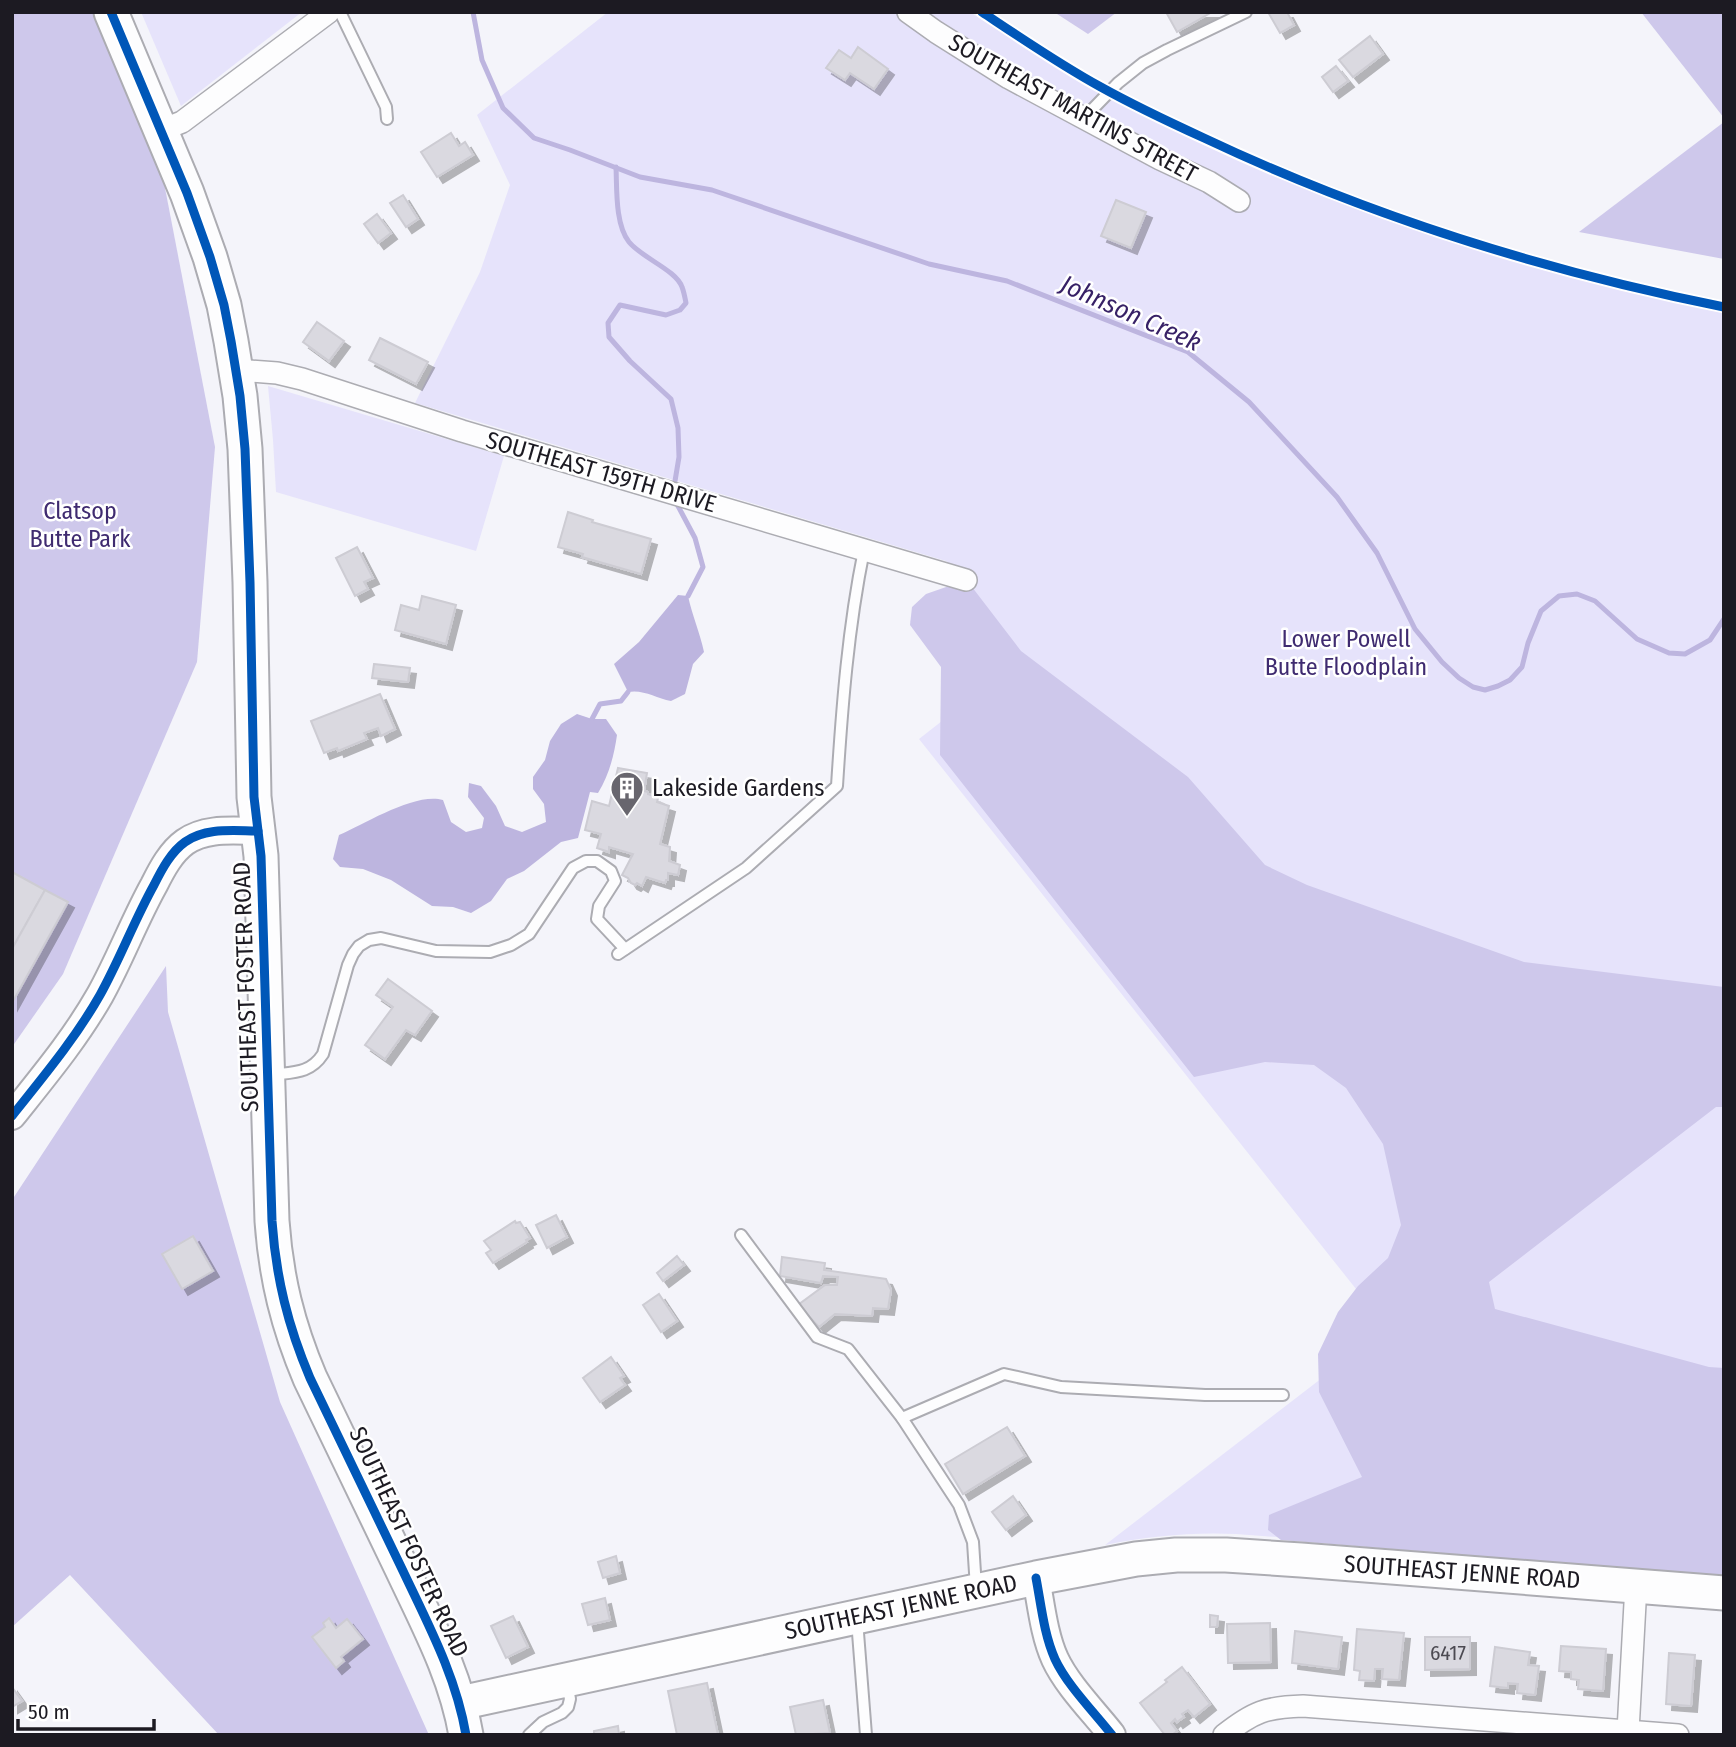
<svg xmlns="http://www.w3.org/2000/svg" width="1736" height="1747" viewBox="0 0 1736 1747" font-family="'Fira Sans Condensed',sans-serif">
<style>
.green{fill:#e6e3fb}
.forest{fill:#cec8eb}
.water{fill:#bdb5df}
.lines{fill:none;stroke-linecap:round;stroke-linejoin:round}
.stream{stroke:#bdb5df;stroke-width:5}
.building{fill:#dad9e0;stroke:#cdccd3;stroke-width:2;filter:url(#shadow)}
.service-casing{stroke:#acacb2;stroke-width:14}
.minor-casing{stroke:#acacb2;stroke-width:24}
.tertiary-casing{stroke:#acacb2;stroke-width:30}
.primary-casing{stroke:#acacb2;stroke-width:37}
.service{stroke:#fdfdfe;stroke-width:10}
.minor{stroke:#fdfdfe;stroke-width:21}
.tertiary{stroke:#fdfdfe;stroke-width:26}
.primary{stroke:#fdfdfe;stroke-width:33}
.cycleway-casing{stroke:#fff;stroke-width:13}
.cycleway{stroke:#0057b8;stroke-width:9}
.labels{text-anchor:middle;stroke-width:5;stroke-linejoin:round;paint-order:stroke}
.number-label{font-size:21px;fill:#4c4a52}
.street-label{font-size:24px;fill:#1c1a22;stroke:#fff}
.park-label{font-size:24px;fill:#3f2b70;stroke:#fff}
.poi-label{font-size:24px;fill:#1c1a22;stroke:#fff;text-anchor:start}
.water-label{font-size:26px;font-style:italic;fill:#372166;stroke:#fff}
</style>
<defs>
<filter id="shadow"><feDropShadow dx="6" dy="6" stdDeviation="0" flood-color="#0004"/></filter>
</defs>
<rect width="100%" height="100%" fill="#f4f4fa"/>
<!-- green -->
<g class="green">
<path d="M141,12H302L181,106Z"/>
<path d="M608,12H970L1055,67L1166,126L1270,174L1363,211L1555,271L1695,306L1724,312V1571L1236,1534C1192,1532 1149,1536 1105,1545L1387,1328L919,739L970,699L910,621L952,589L968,583L946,561L415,403L480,272L510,185L477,115Z"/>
<path d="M268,386L504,456L476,551L276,492L273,440Z"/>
</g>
<!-- forest -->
<g class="forest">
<path d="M12,12H97L154,131L215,447L197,662L63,974L12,1047Z"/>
<path d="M1054,12H1117L1088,34Z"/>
<path d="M1641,12H1724V118Z"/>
<path d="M1724,122V259L1579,232Z"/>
<path d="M949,586L972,587L1021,651L1188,777L1265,865L1307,885L1524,962L1724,987V1107H1716L1489,1282L1495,1309L1709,1367L1724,1368V1576L1281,1540L1268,1530L1269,1515L1362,1477L1319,1392L1318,1354L1338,1312L1358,1286L1388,1258L1401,1225L1383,1144L1346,1088L1314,1065L1265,1062L1194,1077L940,755L941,667L910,625L912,607L926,594Z"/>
<path d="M166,966L168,1012L280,1402L429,1735H219L70,1575L12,1627V1200Z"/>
</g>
<!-- water -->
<g class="water">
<path d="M678,595L688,596C692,615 700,633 704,652L693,664L685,694L671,701C656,698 643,689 628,692L614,664L639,642Z"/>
<path d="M577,714L592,719H606L617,735C614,756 609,775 598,793L590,792L578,838L561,842L524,871L507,879L491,901L471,913L453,907L432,906L391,880L363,869L340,867L333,859L339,835C366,823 416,792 443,800L451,822L466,832L482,828L484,818L468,797L469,783L481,786L496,806L505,826L522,832L546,822L544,804L533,789V777L545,760L550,741L561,724Z"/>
</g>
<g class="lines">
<!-- stream -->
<g class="stream">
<path d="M473,12L482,60L503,108L534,138L570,150L640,177L712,190L929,264L1007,281L1188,352L1249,402L1337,497L1377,553L1415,629L1442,662L1459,678L1473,687L1485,690L1498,686L1510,680L1522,667L1528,643L1541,611L1559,596L1577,594L1595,601L1637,639L1669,653L1685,654L1710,640L1724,619"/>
<path d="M616,167C617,189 615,224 629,242C642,258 676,270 682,287C684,292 685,298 686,303L680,310L666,315L620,305L608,323L609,337L630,361L671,399L678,428L679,457L674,487"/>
<path d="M677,500L678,506L695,538L703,567L688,596"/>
<path d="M592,719L600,704L621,701L628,692"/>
</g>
</g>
<!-- building -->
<g class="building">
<path d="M1166,12H1212L1177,32Z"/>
<path d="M1268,12H1287L1294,25L1280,33Z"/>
<path d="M1370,36L1383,54L1353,77L1339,60Z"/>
<path d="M858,47L888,69L874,89L850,73L845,80L826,68L839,50L851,58Z"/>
<path d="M1336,66L1348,81L1333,92L1322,77Z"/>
<path d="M451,133L459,146L465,142L473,155L437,177L421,152Z"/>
<path d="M403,195L418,219L406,227L390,203Z"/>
<path d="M1116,200L1146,212L1131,248L1101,236Z"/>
<path d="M377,214L391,233L378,243L364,224Z"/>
<path d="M317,322L344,341L329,361L303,342Z"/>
<path d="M380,338L428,362L416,384L369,360Z"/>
<path d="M568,512L593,520L592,522L651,539L641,574L582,557L583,554L558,547Z"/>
<path d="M357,547L373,578L364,582L368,589L355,596L336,558Z"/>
<path d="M422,596L456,605L446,644L395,630L401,605L419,610Z"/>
<path d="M374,664L410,668L408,682L372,678Z"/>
<path d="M380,694L395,729L381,736L378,728L364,733L367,739L338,751L337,748L324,753L311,721Z"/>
<path d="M618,768L647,773L644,791L648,792V794L658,798L657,802L669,806L660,844L670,847L669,861L680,865L678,875L668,873V880H666L665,883L646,877L642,886L637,883L635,885L631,883L628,878L622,875L633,854L609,847V852L597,848L601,834L585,830L592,801L609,806Z"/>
<path d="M12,872L45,890L12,949Z"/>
<path d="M45,890L68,902L12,1003V949Z"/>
<path d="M388,979L432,1011L415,1035L406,1030L385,1059L365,1045L393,1007L376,995Z"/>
<path d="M556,1215L567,1237L547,1248L536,1225Z"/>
<path d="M515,1221L516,1223L520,1222L530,1238L526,1240L527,1242L493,1263L486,1253L491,1250L484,1241Z"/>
<path d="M193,1236L213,1271L182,1289L162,1254Z"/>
<path d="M677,1256L684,1265L663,1281L657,1273Z"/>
<path d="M782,1257L825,1263L824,1270L886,1279L891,1290L888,1309L873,1308L872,1316L835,1314L819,1327L798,1305L825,1285H837L838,1277L823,1276L821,1283L780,1276Z"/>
<path d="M659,1294L677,1321L661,1332L643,1305Z"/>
<path d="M611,1357L624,1376L620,1378L625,1385L600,1402L583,1378Z"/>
<path d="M1007,1427L1025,1456L963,1494L945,1464Z"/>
<path d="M1013,1496L1026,1515L1006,1530L992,1512Z"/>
<path d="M616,1556L620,1573L603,1578L598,1562Z"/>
<path d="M605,1598L610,1620L588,1625L582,1604Z"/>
<path d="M1210,1615L1218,1616L1217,1627H1210Z"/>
<path d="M513,1616L528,1647L506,1658L491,1626Z"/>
<path d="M329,1618L336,1628L347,1619L363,1639L341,1657L344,1661L336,1668L312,1637L325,1627L323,1623Z"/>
<path d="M1270,1623L1271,1662L1228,1663L1227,1624Z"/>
<path d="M1357,1629L1404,1633L1399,1680L1382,1679L1383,1669H1375L1374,1681L1359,1680L1360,1671L1354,1670Z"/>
<path d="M1295,1631L1342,1637L1338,1669L1292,1663Z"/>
<path d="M1425,1637H1470V1669L1425,1670Z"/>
<path d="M1561,1646L1606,1649L1603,1691L1578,1689L1579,1680L1571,1679V1672L1559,1671Z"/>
<path d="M1495,1647L1530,1652L1528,1665L1539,1666L1535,1695L1517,1693L1518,1684L1508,1683V1688L1490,1686Z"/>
<path d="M1669,1653L1695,1655L1691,1706L1666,1704Z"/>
<path d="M1182,1667L1210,1704L1194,1717L1188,1710L1182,1714L1184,1717L1177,1722L1175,1719L1171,1723L1177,1731L1172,1735H1165L1140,1703L1167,1682L1165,1680Z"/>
<path d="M707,1683L718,1735H677L668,1691Z"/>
<path d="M12,1687L22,1701L12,1707Z"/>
<path d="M823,1700L830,1733L796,1735L790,1707Z"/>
<path d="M618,1726L619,1735H594V1731Z"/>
</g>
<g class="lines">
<defs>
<g id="service">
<path d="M340,12L386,107L387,119"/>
<path d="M1083,119L1118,83L1143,63L1167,50L1246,12"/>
<path d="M618,954L746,868L837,786C842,707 848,628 864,550"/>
<path d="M271,1075C293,1072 310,1074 323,1054L348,965L353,954L359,946L369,940L381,938L436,951L490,952L511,945L529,934L573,868L586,861H597L611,871L615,881L599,906L597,919L625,949"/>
<path d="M741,1235L817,1337L848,1349L902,1418L959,1505L973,1542L976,1588"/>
<path d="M902,1418L1004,1374L1061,1387L1205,1395H1283"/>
<path d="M857,1620L866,1735"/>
<path d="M529,1735L543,1722L562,1713L568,1707L570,1699L567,1683"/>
</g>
<g id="minor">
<path d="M908,12L936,32L1009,78L1160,159L1209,182L1239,201"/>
<path d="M162,130L182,122L329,12"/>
<path d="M236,370L277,373L302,379L462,431L966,580"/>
<path d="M1628,1731L1636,1585"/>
<path d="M1224,1735C1253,1712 1266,1707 1303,1706L1678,1735"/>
</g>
<g id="tertiary">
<path d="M12,1116C43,1077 75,1039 100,995C120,959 134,921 154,885C162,869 171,852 185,842C206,827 234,831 258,831"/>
<path d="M1036,1578C1041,1604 1044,1635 1055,1659C1067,1685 1094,1712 1112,1735"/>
</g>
<g id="primary">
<path d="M111,12L187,193L210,257L224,305L231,341L240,396L245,449L250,582L254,797L261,856L272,1221C276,1278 288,1326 310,1378C341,1442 372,1507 403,1571C428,1624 456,1676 466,1735"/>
<path d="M460,1703L1036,1578L1136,1559L1176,1555H1226L1301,1560L1724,1593"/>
</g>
</defs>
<!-- service casing -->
<use href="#service" class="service-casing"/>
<!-- minor casing -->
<use href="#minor" class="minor-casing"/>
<!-- tertiary casing -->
<use href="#tertiary" class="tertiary-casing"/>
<!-- primary casing -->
<use href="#primary" class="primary-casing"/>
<!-- service -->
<use href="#service" class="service"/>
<!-- minor -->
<use href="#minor" class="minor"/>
<!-- tertiary -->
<use href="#tertiary" class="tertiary"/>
<!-- primary -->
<use href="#primary" class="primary"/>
<defs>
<g id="cycleway">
<path d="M111,12L187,193L210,257L224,305L231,341L240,396L245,449L250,582L254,797L261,856L272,1221C276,1278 288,1326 310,1378C341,1442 372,1507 403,1571C428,1624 456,1676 466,1735"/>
<path d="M982,12C1021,38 1059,64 1099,86C1133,105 1169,122 1204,138C1369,216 1545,271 1724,307"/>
<path d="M12,1116C43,1077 75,1039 100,995C120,959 134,921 154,885C162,869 171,852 185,842C206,827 234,831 258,831"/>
<path d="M1036,1578C1041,1604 1044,1635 1055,1659C1067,1685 1094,1712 1112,1735"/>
</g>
</defs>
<!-- cycleway casing -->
<use href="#cycleway" class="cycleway-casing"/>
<!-- cycleway -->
<use href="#cycleway" class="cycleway"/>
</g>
<!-- icons -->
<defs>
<symbol id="building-pin" viewBox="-11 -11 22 30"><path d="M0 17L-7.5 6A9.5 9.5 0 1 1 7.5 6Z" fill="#68666e" stroke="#fff"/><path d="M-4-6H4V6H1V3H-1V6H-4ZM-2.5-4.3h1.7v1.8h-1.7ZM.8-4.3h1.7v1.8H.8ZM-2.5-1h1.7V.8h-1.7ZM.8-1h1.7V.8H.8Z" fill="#fff"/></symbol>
</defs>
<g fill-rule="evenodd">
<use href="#building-pin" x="608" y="769" width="38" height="52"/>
</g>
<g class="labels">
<!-- number labels -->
<g class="number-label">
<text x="1448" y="1660">6417</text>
</g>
<!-- street labels -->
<g class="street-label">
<text transform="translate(1073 108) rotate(29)" y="8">SOUTHEAST MARTINS STREET</text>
<text transform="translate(601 472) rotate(16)" y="8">SOUTHEAST 159TH DRIVE</text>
<text transform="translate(246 987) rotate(-92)" y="8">SOUTHEAST FOSTER ROAD</text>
<text transform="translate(409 1542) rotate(65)" y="8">SOUTHEAST FOSTER ROAD</text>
<text transform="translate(1462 1572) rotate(4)" y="8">SOUTHEAST JENNE ROAD</text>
<text transform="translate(901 1607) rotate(-12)" y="8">SOUTHEAST JENNE ROAD</text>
</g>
<!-- park labels -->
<g class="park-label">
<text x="80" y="519">Clatsop<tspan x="80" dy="28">Butte Park</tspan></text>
<text x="1346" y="647">Lower Powell<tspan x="1346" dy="28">Butte Floodplain</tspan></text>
</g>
<!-- poi labels -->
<g class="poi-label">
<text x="652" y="796">Lakeside Gardens</text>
</g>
<!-- water labels -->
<g class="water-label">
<text transform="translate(1131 313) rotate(24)" y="9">Johnson Creek</text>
</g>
</g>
<!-- border -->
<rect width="1736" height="1747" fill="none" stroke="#1c1a22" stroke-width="28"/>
<!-- scale -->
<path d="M18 1719v10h136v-10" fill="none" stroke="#1c1a22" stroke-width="3.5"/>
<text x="28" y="1719" font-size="21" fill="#1c1a22" stroke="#ffffff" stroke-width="5" paint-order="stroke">50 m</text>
</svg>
